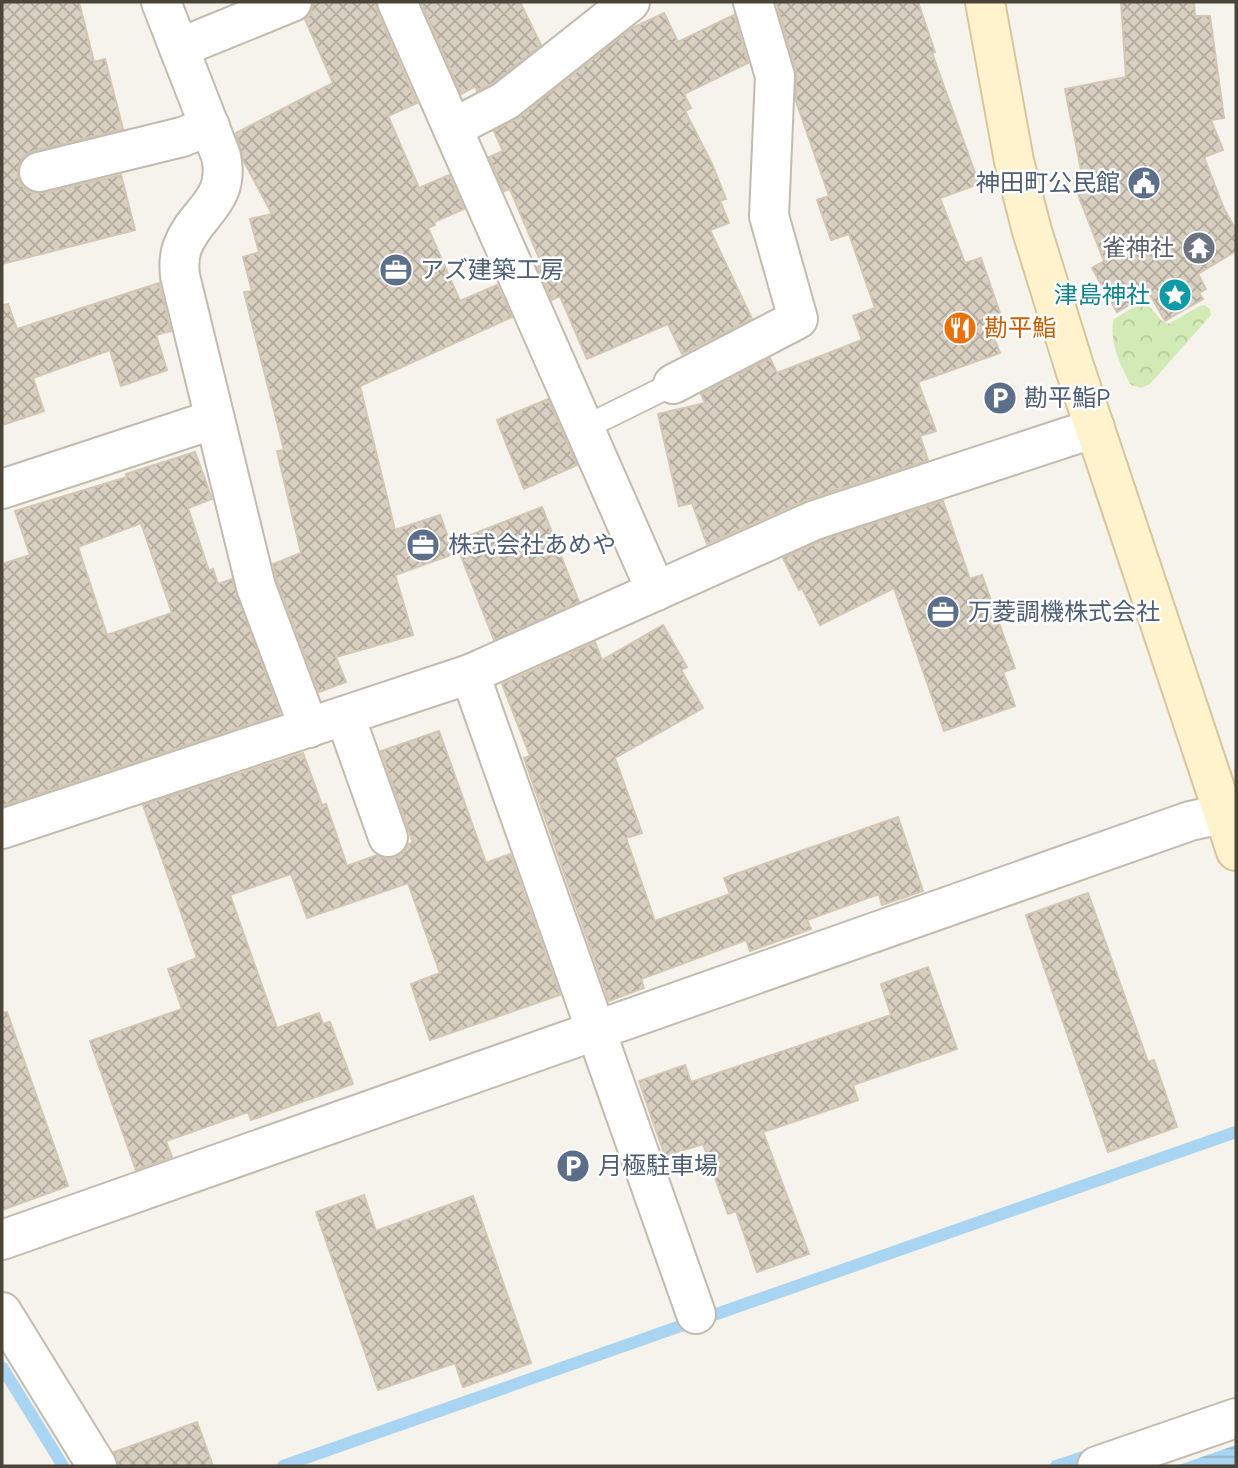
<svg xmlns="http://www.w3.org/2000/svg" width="1238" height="1468" viewBox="0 0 1238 1468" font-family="Ubuntu,'Noto Sans JP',sans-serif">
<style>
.forest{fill:url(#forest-crowns)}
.water{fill:url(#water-rules)}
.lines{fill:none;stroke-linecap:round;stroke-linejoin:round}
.stream{stroke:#a9d4f2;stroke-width:12}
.building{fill:url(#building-cross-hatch);stroke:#d3c7b4;stroke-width:2;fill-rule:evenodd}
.lane-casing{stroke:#c2bbae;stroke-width:26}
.street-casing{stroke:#c2bbae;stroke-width:42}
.secondary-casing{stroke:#d6c79b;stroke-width:42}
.lane{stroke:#fff;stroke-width:23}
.street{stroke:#fff;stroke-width:38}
.secondary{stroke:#fff3cd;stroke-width:38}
.labels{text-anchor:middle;stroke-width:5;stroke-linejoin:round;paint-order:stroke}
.service-label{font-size:24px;fill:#4e5e75;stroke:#fff;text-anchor:start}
.worship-label{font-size:24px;fill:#5b616d;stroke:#fff;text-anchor:end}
.culture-label{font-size:24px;fill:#0d838f;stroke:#fff;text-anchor:end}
.food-label{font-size:24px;fill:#c56008;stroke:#fff;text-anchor:start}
</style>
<defs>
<pattern id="forest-crowns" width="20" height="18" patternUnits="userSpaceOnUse" patternTransform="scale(1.75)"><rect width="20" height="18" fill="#d2eab5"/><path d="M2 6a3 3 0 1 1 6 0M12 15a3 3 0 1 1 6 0" fill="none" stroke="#b6ca9c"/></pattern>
<pattern id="water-rules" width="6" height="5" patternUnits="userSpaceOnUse" patternTransform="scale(1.75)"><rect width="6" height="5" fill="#a9d4f2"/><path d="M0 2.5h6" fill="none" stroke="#8caec5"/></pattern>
<pattern id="building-cross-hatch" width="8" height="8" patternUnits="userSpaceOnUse" patternTransform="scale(1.75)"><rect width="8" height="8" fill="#d8cfc1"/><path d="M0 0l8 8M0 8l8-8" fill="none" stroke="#b1aa9e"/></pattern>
</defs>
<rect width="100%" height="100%" fill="#f6f3ec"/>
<!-- forest -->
<path class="forest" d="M1142,302C1154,306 1156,320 1168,324L1200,306L1205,305L1210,309L1211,315L1150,384L1141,388L1131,385C1121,367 1108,339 1114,319Z"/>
<!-- water -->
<path class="water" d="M1236,1445V1466H1176Z"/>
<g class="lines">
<!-- stream -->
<g class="stream">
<path d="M708,1317L1236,1132"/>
<path d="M2,1367L63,1466"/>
<path d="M283,1466L689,1323"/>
<path d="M1056,1466L1096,1453"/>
</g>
</g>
<!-- building -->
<g class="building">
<path d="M2,2H79L94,62L105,59L123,129L34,151L24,156L18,167V177L23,187L32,193H44L121,175L135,230L2,264Z"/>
<path d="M313,2H375L377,11L417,103L388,116L419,188L449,175L464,209L434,222L435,225L428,228L460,301L497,285L512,317L360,386L395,530L440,515L454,554L395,575L413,635L336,657L346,682L319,692L277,581L273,564L301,553L277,451L284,450L244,292L252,291L243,257L259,252L250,219L272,214L243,160L236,133L333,83L305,19L310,15Z"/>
<path d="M421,2H520L541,45L493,83L477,91L476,86L461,94Z"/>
<path d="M776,2H918L935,52L932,53L979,184L940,198L965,263L981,258L1001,316L994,318L1001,338L995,340L1000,353L918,382L936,431L920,436L928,460L808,499L707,544L692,503L679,506L658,414L705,403L701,394L770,358L777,373L862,340L853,316L875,308L849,234L831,240L817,200L829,196L796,101V70Z"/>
<path d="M1121,2H1194L1195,16H1210L1224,118L1211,120L1223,150L1204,157L1224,209L1236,230V251L1198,274L1206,289L1199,293L1203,299L1165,321L1149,293L1117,312L1092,268L1104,261L1072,179L1082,175L1065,89L1126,77Z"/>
<path d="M664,13L678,42L734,15L748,63L684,94L691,108L685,111L712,164L726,199L720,201L729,223L710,230L752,319L682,354L668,324L587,359L560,296L552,300L537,267L542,265L510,189L504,191L489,157L503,151L494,131L518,118L632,28Z"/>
<path d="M159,283L171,331L156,335L167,370L121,386L110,350L33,378L44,411L2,425V305L8,304L17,329Z"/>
<path d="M548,399L577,465L524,489L497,420Z"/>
<path d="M195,452L212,499L188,508L209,571L213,569L218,584L232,579L280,714L2,806V564L30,555L15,511L127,477L126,474ZM141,523L172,613L107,635L78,547Z"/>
<path d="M943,501L970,579L982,575L1015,668L1003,672L1015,706L944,731L894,588L820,625L802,588L799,590L783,558L823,540Z"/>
<path d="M542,507L579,602L494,640L455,541Z"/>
<path d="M663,625L687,667L681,670L703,708L615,758L642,833L626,838L655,921L730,894L724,878L898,817L923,891L882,905L879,894L807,920L811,929L750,951L746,940L641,979L644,988L609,1001L524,758L530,756L502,684L595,642L602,660Z"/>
<path d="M439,731L486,863L510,854L560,995L430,1040L411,984L440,973L408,883L307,918L291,874L230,895L277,1028L319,1013L323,1024L330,1022L353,1084L251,1120L248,1112L166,1141L172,1157L136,1170L90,1041L182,1009L168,969L197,958L143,805L303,753L322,805L326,804L347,866L377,855L385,859L395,858L404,852L408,844L413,843L381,751Z"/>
<path d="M1088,893L1148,1062L1154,1060L1177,1127L1108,1152L1026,915Z"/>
<path d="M928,967L957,1049L853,1085L858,1100L763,1132L809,1254L757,1272L736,1211L728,1214L703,1144L665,1156L639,1081L685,1065L691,1082L891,1015L881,984Z"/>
<path d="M7,1012L68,1186L2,1210V1013Z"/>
<path d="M364,1195L376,1231L473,1196L531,1363L463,1387L455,1363L378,1390L316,1212Z"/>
<path d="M197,1422L213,1466H119L114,1452Z"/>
</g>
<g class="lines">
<defs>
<path id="lane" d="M584,428L673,384"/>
<g id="street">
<path d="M161,2L221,156C231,203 195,211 182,248C179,257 179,267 180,276L256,587L309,728"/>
<path d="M397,2L656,591"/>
<path d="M179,48L292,2"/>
<path d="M453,128L505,101L630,2"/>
<path d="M39,172L182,137L210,126"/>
<path d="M673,384L798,319L769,216L775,76L753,2"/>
<path d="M2,489L215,419"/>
<path d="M470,674L696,1314"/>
<path d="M345,716L388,837"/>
<path d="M2,829L470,674L815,520L1095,428"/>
<path d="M2,1240L1190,821L1236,811"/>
<path d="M2,1312L97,1466"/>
<path d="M1097,1466L1236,1418"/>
</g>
<path id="secondary" d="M985,2L1014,161L1032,231L1075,369L1236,851"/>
</defs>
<!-- lane casing -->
<use href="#lane" class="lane-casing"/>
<!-- street casing -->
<use href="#street" class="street-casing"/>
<!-- secondary casing -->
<use href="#secondary" class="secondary-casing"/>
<!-- lane -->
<use href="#lane" class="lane"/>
<!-- street -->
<use href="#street" class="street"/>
<!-- secondary -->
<use href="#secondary" class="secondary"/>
</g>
<!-- icons -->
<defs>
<symbol id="civic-disc" viewBox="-11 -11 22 22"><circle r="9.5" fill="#5c6f8a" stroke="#fff"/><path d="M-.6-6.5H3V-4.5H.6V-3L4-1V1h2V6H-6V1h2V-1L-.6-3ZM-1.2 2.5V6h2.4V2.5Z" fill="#fff"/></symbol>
<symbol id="temple-disc" viewBox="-11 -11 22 22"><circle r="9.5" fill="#6b7280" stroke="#fff"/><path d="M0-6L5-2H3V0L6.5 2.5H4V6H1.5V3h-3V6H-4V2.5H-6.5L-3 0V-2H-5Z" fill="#fff"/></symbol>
<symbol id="office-disc" viewBox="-11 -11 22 22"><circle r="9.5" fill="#5c6f8a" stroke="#fff"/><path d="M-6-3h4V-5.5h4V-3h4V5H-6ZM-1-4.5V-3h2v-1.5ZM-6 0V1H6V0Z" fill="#fff"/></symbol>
<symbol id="sight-disc" viewBox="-11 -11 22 22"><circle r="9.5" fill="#0f9aa8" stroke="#fff"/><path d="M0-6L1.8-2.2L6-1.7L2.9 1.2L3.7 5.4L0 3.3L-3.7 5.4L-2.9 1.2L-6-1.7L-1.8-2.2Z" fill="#fff"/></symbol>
<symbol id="restaurant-disc" viewBox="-11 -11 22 22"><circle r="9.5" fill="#e8710a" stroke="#fff"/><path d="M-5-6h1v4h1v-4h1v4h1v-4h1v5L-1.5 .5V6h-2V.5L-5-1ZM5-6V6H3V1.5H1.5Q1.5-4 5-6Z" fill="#fff"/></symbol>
<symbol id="parking-disc" viewBox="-11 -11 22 22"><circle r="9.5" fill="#5c6f8a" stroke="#fff"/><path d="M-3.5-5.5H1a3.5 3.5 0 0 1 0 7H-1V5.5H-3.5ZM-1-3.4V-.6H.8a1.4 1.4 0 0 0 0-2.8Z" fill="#fff"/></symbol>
</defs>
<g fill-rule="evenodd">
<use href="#civic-disc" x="1125" y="164" width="38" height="38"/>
<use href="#temple-disc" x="1180" y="229" width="38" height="38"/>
<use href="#office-disc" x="377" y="251" width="38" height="38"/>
<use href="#sight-disc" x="1156" y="276" width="38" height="38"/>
<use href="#restaurant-disc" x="941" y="309" width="38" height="38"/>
<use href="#parking-disc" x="981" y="379" width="38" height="38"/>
<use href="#office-disc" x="404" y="526" width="38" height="38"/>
<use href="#office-disc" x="924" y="593" width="38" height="38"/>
<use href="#parking-disc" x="554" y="1147" width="38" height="38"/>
</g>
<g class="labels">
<!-- service labels -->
<g class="service-label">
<text x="1120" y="191" text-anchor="end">神田町公民館</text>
<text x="420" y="278">アズ建築工房</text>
<text x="1024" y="406">勘平鮨P</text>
<text x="448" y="553">株式会社あめや</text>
<text x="968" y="620">万菱調機株式会社</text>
<text x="598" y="1174">月極駐車場</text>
</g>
<!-- worship labels -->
<g class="worship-label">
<text x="1174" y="256">雀神社</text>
</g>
<!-- culture labels -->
<g class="culture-label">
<text x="1150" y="303">津島神社</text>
</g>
<!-- food labels -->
<g class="food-label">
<text x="984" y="336">勘平鮨</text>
</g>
</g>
<!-- border -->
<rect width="1238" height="1468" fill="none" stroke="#4b4439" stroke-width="7"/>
</svg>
